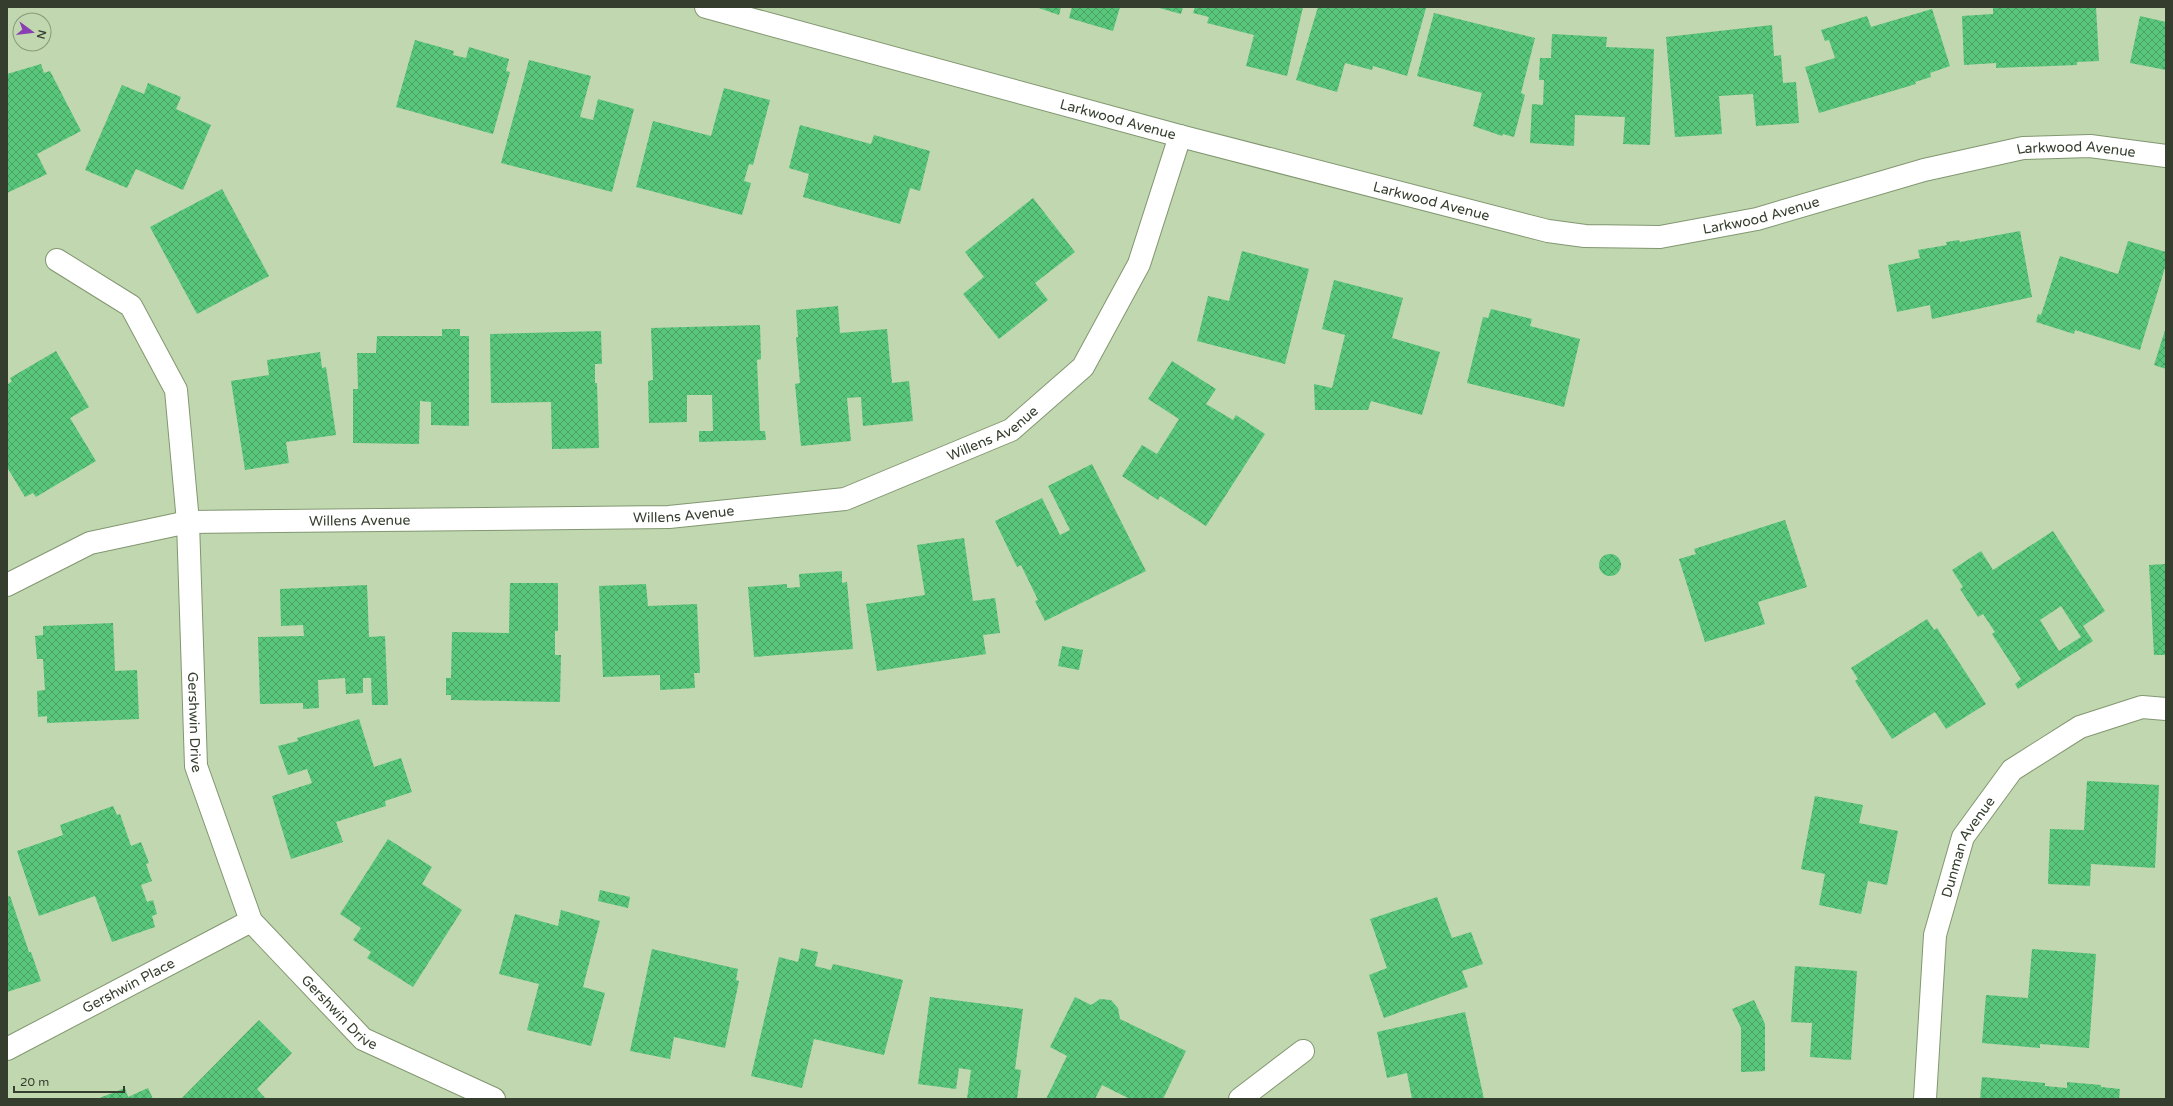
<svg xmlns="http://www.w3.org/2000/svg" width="2173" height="1106" viewBox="0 0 2173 1106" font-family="'Varela Round',sans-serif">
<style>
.building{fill:url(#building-cross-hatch);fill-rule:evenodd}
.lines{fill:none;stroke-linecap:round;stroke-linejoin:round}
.minor-casing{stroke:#829771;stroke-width:24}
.minor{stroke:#fff;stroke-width:22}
.labels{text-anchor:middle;stroke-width:4;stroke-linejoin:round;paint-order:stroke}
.street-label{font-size:14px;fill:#353e2e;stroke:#c1d7af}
</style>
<defs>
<pattern id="building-cross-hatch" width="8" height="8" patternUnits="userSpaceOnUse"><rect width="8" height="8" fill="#58c67b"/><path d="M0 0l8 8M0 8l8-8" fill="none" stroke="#4aa265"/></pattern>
</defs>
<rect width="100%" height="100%" fill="#c1d7af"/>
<!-- building -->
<g class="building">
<path d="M1036,7H1061L1059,15Z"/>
<path d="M1072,7H1120L1113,31L1069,18Z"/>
<path d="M1156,7H1183L1181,14Z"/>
<path d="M1195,7H1303L1287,76L1246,66L1254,35L1207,23L1209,17L1193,13Z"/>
<path d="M1318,7L1426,8L1407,76L1373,66L1372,70L1345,63L1337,92L1296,80Z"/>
<path d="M1993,7H2096L2099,61L2077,62V65L1996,68V63L1964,65L1962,16L1993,14Z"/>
<path d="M1932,9L1950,66L1930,73L1931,77L1915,82L1916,84L1819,113L1805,67L1835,58L1829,40L1825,41L1821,30L1867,16L1871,27Z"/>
<path d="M1434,13L1535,38L1521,93L1525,95L1514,137L1503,134L1502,136L1473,126L1482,93L1417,76Z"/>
<path d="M2140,16L2166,22V70L2130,63Z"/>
<path d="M1772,25L1774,56L1781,55L1783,83L1796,82L1799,123L1756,126L1753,94L1719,96L1722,134L1675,137L1666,37Z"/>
<path d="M1552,34L1607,37L1606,47L1654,49L1650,145L1623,144L1625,117L1575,115L1574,146L1530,143L1532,104L1543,105L1544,80H1539L1540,58H1551Z"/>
<path d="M415,40L454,51L453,55L466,58L469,47L509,59L506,71L510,72L493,134L396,107Z"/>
<path d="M529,60L591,76L580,117L593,120L598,99L634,109L612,192L501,163Z"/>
<path d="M41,64L44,73L50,71L81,131L37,154L47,174L7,193V74Z"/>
<path d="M148,83L181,97L176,109L211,125L183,190L136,169L127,188L85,170L122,85L144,94Z"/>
<path d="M724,88L770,100L753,165L749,164L744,181L751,183L742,215L636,187L653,121L711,136Z"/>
<path d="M800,125L871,144L874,135L930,151L920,191L910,188L900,224L803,197L809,174L789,168Z"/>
<path d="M222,189L269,276L197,314L150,227Z"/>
<path d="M1033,198L1075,252L1035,283L1048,300L999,339L963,294L984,277L965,252Z"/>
<path d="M2020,231L2032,297L1932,319L1930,305L1897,312L1888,265L1920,258L1918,250L1947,245L1946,242L1959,240L1960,242Z"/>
<path d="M2128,241L2166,252V264L2140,350L2075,330L2074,334L2036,322L2038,314L2041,315L2060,256L2118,274Z"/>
<path d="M1242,251L1309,269L1285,364L1197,341L1208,296L1229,301Z"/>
<path d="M1334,280L1403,298L1392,338L1440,352L1422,415L1371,401L1368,410H1315L1314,384L1332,388L1345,335L1322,329Z"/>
<path d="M838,306L840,333L887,329L892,383L909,381L913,421L863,426L861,397L847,398L851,441L801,446L795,384L800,383L796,337H798L796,310Z"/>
<path d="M1491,309L1532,319L1530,326L1580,339L1564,407L1467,383L1483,317L1488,318Z"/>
<path d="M760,325L761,359L757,360L760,431H765L766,440L699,442V431H713L712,395H687V422L649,423L648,381L653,380L651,328Z"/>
<path d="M2166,327V369L2154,365Z"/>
<path d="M442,329H460V336H469V426L431,425V402L420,401L419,444L353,443V389H358L357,353H376L377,336H442Z"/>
<path d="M601,331L602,364H595V383H597L599,448L552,449L551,402L491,403L490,334Z"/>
<path d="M56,351L89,407L70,418L96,461L36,497L33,493L25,497L7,467V385L12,381L10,378Z"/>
<path d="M320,352L322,368L326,367L336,435L286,442L289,463L245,470L231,381L269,375L267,360Z"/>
<path d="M1172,361L1216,389L1206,404L1233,420L1236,415L1265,434L1206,526L1160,496L1158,500L1122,476L1142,445L1157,454L1179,419L1148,399Z"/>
<path d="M1092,464L1146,571L1045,621L1035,601L1038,600L1021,565L1017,567L995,521L1042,498L1060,535L1070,530L1048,486Z"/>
<path d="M1785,520L1807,587L1758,602L1765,624L1705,642L1679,559L1696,554L1694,549Z"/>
<path d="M2053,531L2105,611L2083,626L2093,641L2018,689L2015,684L2021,679L1992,634L1995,632L1983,614L1978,617L1960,589L1963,587L1952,570L1981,551L1993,570ZM2061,606L2081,637L2059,651L2040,620Z"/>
<path d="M964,538L973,601L995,598L1000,633L983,635L986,654L877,671L866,604L925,595L917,545Z"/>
<circle cx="1610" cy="565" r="11"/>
<path d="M2166,564V655H2154L2149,565Z"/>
<path d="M842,571V583L847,582L853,649L754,657L748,587L787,584V588L800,587L799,574Z"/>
<path d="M510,583H558V631H555V655H561L560,702L451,700V695H446V678H451L452,632L509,633Z"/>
<path d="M646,584L648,606L697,604L700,673H694L695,688L660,690V675L603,677L599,586Z"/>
<path d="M367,585L369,637L385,636L388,705H372L371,678H363V693L346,694L345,678L318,680L319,708L303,709V703L260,704L258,637L304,636L303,625L281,626L280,589Z"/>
<path d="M1927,619L1934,630L1937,628L1986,704L1946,729L1935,712L1892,739L1855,681L1858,679L1851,668Z"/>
<path d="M113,623L115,671L137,670L139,719L47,723V716L38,717L37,691L45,690L43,659H37L35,636L43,635V626Z"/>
<path d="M1062,646L1083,650L1079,670L1058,666Z"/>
<path d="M359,719L374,767L401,758L412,792L385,801L386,806L336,822L343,842L291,859L272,796L312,783L307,769L288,775L278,746L298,741L297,738Z"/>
<path d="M2087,781L2159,785L2155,868L2091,864L2090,886L2048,884L2050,829L2084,830Z"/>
<path d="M1815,796L1863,805L1859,823L1898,831L1887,885L1868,881L1861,914L1819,905L1825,874L1801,869Z"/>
<path d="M113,806L117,815L120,814L131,846L141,842L149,863L146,864L152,881L141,885L147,902L153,900L157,914L152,916L155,927L112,942L95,896L39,916L17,851L63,835L60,825Z"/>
<path d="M388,839L432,867L422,884L462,910L413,987L367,958L371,952L353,940L361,928L340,914Z"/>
<path d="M600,890L630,897L628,908L598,901Z"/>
<path d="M10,896L29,952H31L41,981L7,992V897Z"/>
<path d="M1437,897L1452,938L1471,932L1483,964L1462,971L1468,987L1384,1018L1369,975L1387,968L1370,919Z"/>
<path d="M561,910L600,921L583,987L605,993L591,1046L527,1030L539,984L499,974L515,914L558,926Z"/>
<path d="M801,948L818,952L815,966L831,970L833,964L903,980L884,1055L814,1039L802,1088L751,1076L779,957L798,962Z"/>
<path d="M652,949L738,969L736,980L739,981L725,1048L674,1037L670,1059L630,1051Z"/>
<path d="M2032,949L2096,954L2089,1048L2040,1044V1048L1982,1043L1986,995L2028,998Z"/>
<path d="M1795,966L1857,971L1851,1060L1810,1057L1812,1023L1791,1022Z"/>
<path d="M930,997L1023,1009L1015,1069L1021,1070L1017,1099H967L971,1070L959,1068L956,1089L918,1084Z"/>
<path d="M1075,997L1091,1005L1100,999L1111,1000L1118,1008L1120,1019L1186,1051L1163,1099H1130L1102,1085L1095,1099H1046L1067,1056L1050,1047Z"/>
<path d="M1754,1000L1765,1024V1071L1741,1072V1028L1732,1009Z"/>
<path d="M1465,1012L1484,1099H1412L1407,1073L1387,1078L1377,1032Z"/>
<path d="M259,1020L292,1053L257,1089L266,1099H181Z"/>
<path d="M1982,1077L2045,1083V1086L2067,1088V1082L2101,1085V1087L2120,1089L2119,1099H1980Z"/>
<path d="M125,1088L128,1097L148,1088L153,1099H97Z"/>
</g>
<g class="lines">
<defs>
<g id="minor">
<path id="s1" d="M706,7L1180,136L1548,231L1585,236L1660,237L1757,219L1924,170L2023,148L2090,146L2166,156"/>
<path id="s2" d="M57,260L131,306L176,390L188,522L196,766L251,921L363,1039L494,1099"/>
<path id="s3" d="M7,585L90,543L188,522L669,517L845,499L1011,430L1083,367L1139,264L1180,136"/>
<path id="s4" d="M7,1049L251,921"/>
<path d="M1240,1099L1303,1051"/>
<path id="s5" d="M1925,1099L1935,935L1963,837L2012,770L2080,727L2142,707L2166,709"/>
</g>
</defs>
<!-- minor casing -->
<use href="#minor" class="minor-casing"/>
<!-- minor -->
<use href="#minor" class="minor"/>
</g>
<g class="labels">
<!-- street labels -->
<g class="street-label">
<text dy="5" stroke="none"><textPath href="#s1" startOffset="427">Larkwood Avenue</textPath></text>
<text dy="5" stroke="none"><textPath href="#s1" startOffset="1411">Larkwood Avenue</textPath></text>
<text dy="5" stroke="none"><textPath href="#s1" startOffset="751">Larkwood Avenue</textPath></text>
<text dy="5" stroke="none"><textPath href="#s1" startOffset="1087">Larkwood Avenue</textPath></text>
<text dy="5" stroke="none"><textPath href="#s3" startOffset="1013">Willens Avenue</textPath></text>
<text dy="5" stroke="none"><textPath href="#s3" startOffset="689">Willens Avenue</textPath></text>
<text dy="5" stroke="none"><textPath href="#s3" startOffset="365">Willens Avenue</textPath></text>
<text dy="5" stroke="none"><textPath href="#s2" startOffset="515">Gershwin Drive</textPath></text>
<text dy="5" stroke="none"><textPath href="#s5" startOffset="259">Dunman Avenue</textPath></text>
<text dy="5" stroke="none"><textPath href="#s4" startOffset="137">Gershwin Place</textPath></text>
<text dy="5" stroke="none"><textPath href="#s2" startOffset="851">Gershwin Drive</textPath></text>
</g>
</g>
<!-- border -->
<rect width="2173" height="1106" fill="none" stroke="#353e2e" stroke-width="16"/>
<!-- north arrow -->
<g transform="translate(32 32) rotate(105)"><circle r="19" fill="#c1d7af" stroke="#899a7b"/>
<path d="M0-3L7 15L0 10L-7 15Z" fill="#893fb1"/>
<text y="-6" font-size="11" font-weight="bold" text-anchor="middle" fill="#353e2e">N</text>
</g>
<!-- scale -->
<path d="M14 1086v6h110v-6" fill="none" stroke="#353e2e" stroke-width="2"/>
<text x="20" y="1086" font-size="12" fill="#353e2e" stroke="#c1d7af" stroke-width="3" paint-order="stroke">20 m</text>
</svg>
